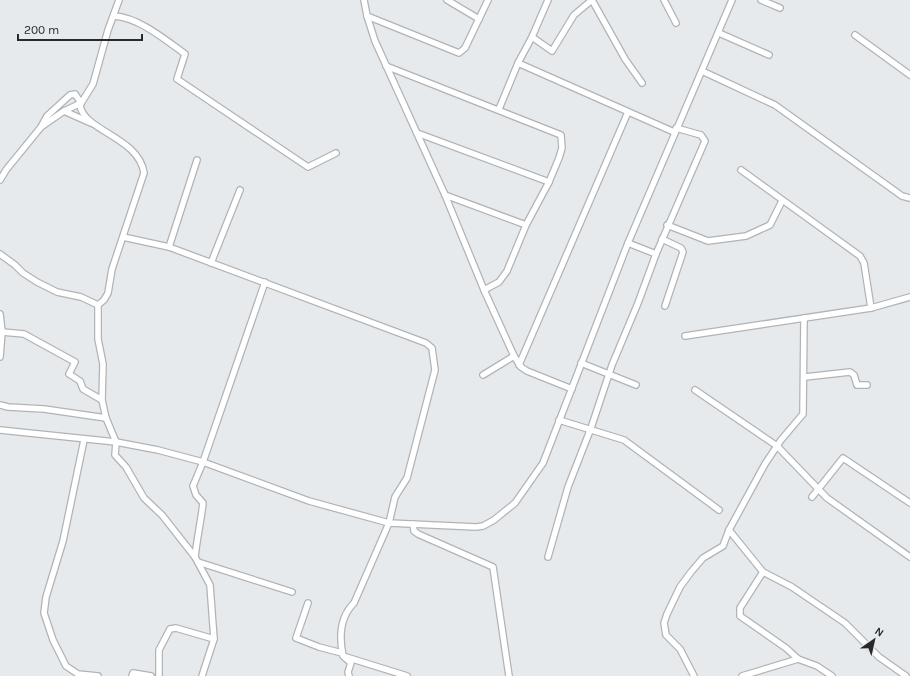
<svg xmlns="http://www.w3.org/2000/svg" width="910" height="676" viewBox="0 0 910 676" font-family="Karla,sans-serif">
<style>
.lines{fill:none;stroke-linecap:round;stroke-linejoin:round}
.minor-casing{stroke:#b0b4b7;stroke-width:8}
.minor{stroke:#fff;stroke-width:5.5}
</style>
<rect width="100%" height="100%" fill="#e6eaed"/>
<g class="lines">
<defs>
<g id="minor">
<path d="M119,0L108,30L93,84L80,105C83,131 139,137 144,173L112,269L108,293L104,300L98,305V339L103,364L102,400L106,418L116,442L115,455L126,467L144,498L162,515L195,557L210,585L214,639L202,676"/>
<path d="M364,0L367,16L375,41L445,195L484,290L514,356L521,367L527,371L572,389"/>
<path d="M447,0L479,19"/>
<path d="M592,0L625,59L642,83"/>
<path d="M664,0L676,23"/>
<path d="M761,0L780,8"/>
<path d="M114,16C138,17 166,40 185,54L177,79L308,167L336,153"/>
<path d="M367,16L459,53L465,48L488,0"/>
<path d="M719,33L769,55"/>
<path d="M855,35L910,75"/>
<path d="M532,37L552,51L574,15L592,0"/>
<path d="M518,63L674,132"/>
<path d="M386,66L561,135L562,148L559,158L549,182L526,225L507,271L499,282L484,290"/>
<path d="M702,71L775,105L902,196L910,198"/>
<path d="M499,109L518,63L532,37L548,0"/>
<path d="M64,111L91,123"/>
<path d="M417,133L549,182"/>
<path d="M741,170L860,256L864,263L871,308"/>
<path d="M0,180L6,170L41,127L47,116L70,95L75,94L81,103L64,111L41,127"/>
<path d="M445,195L526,225"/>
<path d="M667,225L708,241L746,236L770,225L782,201"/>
<path d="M123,237L169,247L426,343L432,348L435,370L407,478L395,497L389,523L354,603C340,617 339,637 343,656L351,663L348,672L349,676"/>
<path d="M662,239L681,248L683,252L665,306"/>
<path d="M628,243L656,254"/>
<path d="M169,247L197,160"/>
<path d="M0,254L15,265L23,273L37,282L57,292L81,297L98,305"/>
<path d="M211,263L240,190"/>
<path d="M0,314L2,332L0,357"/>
<path d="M2,332L24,334L75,362L69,374L80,381L83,389L102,400"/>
<path d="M685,336L871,308L910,297"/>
<path d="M581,363L636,385"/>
<path d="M519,365L628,112"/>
<path d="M483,375L514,356"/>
<path d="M805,377L850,372L854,375L857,385H867"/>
<path d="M695,390L777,446L827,498L910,557"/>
<path d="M0,405L8,407L44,409L106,418"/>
<path d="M559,420L624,440L719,510"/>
<path d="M0,430L116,442L158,450L203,462L309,501L389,523L476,527L483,526L494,520L515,503L543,463L628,243L732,0"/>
<path d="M84,440L63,541L46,597L44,613L53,640L66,666L78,674L98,676"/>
<path d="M812,497L843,458L910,503"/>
<path d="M413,524L414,531L418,534L493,567L509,676"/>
<path d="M729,530L763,572L792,587L845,623L879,657L906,676"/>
<path d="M195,557C197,538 201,521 203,503L196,495L193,486L203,462L265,282"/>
<path d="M548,557L568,487L591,428L612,365L638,303L656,254L705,141L701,135L676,128"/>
<path d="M198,562L292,592"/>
<path d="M763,572L740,608V616L786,648L798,659L817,666L832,676"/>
<path d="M308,603L296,638L319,647L342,653"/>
<path d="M346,657L407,676"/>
<path d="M132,676L133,673L151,676"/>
<path d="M159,676V650L170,629L176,628L214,639"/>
<path d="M694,676L680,649L666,635L664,623L667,614L680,587L691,572L703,558L723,546L729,530L765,464L781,440L803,414L804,318"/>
<path d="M742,676L798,659"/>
</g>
</defs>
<!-- minor casing -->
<use href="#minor" class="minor-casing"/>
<!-- minor -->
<use href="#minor" class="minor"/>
</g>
<!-- north arrow -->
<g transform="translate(874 640) rotate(34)" stroke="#e6eaed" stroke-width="3" paint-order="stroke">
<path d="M0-3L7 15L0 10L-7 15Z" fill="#28292a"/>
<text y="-6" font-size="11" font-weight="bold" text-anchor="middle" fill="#28292a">N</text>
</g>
<!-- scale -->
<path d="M18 34v6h124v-6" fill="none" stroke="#28292a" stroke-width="2"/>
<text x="24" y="34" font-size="12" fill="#28292a" stroke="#e6eaed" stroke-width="3" paint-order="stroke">200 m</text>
</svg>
